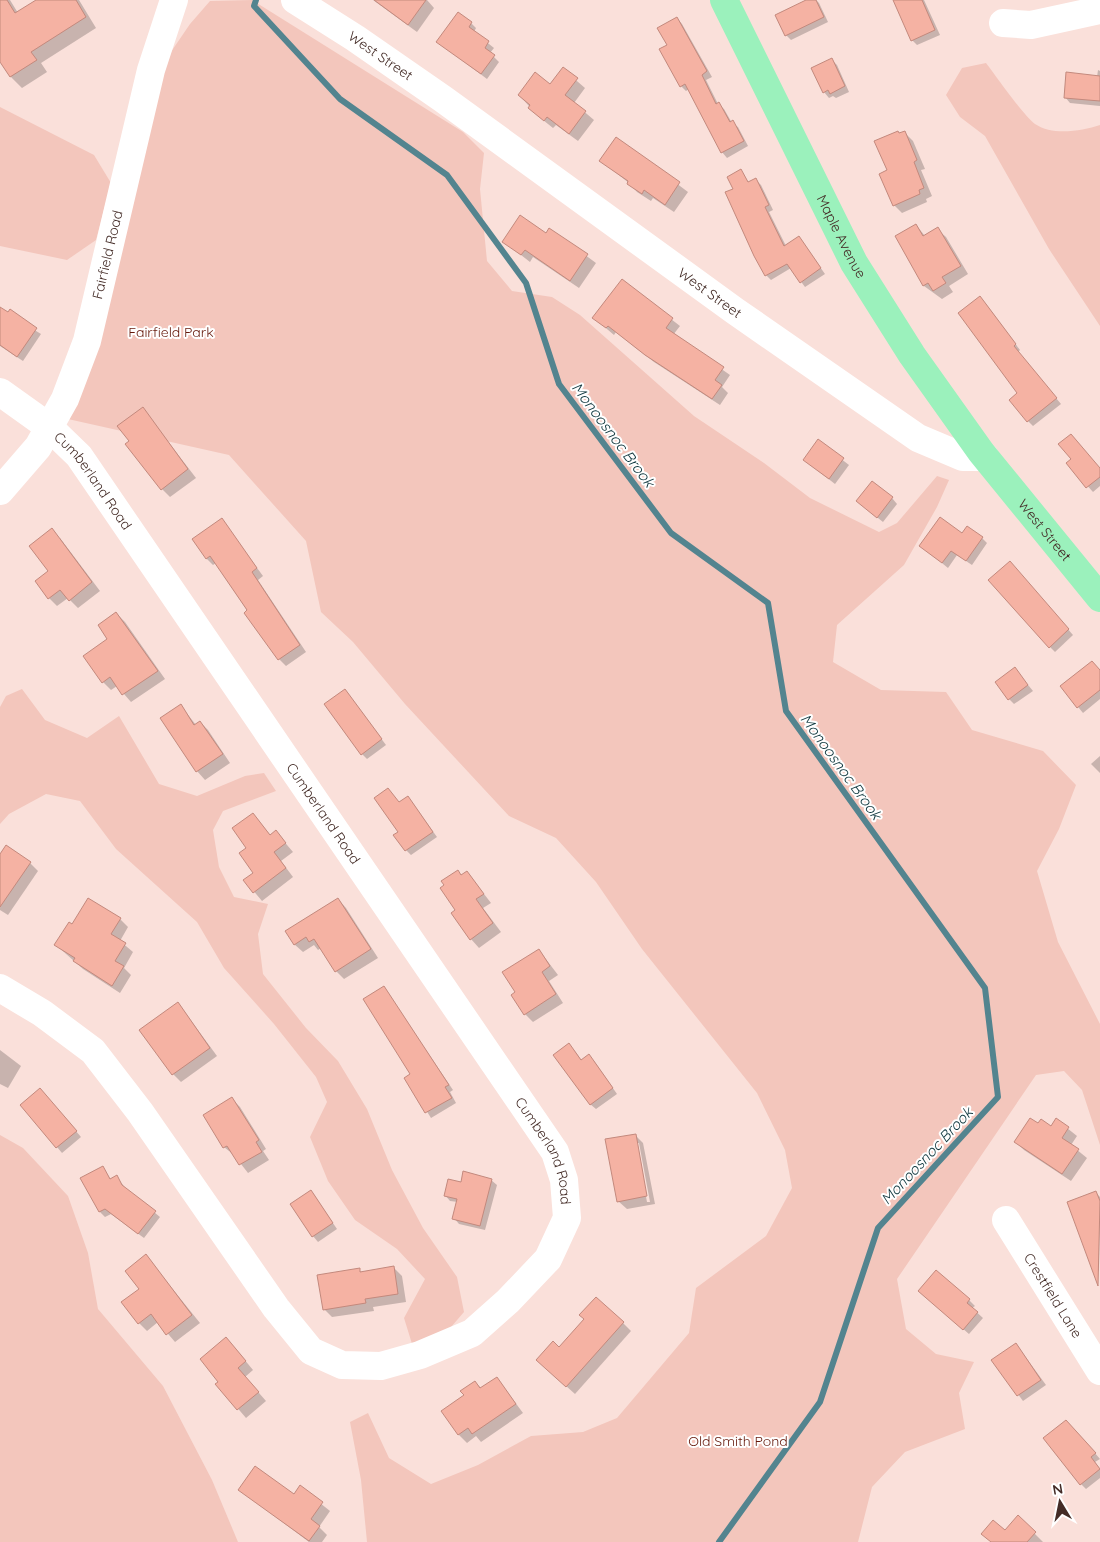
<svg xmlns="http://www.w3.org/2000/svg" width="1100" height="1542" viewBox="0 0 1100 1542" font-family="Quicksand,sans-serif">
<style>
.green{fill:#f3c6bc}
.shadow{fill:#0003;fill-rule:evenodd}
.lines{fill:none;stroke-linecap:round;stroke-linejoin:round}
.stream{stroke:#53848f;stroke-width:6}
.building{fill:#f5b2a3;stroke:#c3897d}
.minor{stroke:#fff;stroke-width:28}
.major{stroke:#9bf1bc;stroke-width:28}
.labels{text-anchor:middle;stroke-width:4;stroke-linejoin:round;paint-order:stroke}
.street-label{font-size:14px;fill:#442c27;stroke:#fff}
.park-label{font-size:14px;fill:#65180a;stroke:#fff}
.water-label{font-size:15px;font-style:italic;fill:#0d353c;stroke:#fff}
</style>
<rect width="100%" height="100%" fill="#fae0da"/>
<!-- green -->
<g class="green">
<path d="M252,0L463,132L484,153L480,189L487,261L512,291L552,297L580,315L694,416L764,463L810,498L879,532L897,523L937,476L949,480L937,507L904,565L837,625L833,662L881,690L946,692L972,730L1043,751L1076,785L1059,829L1037,871L1058,942L1100,1024V1145L1082,1090L1064,1071L1036,1075L897,1279L906,1329L936,1354L974,1362L959,1393L965,1429L905,1452L872,1487L858,1542H367L361,1480L350,1422L368,1413L389,1458L431,1484L478,1465L531,1436L583,1432L617,1418L689,1333L696,1288L766,1236L792,1188L785,1150L757,1093L642,949L596,882L556,838L509,816L405,704L353,642L321,612L306,541L229,455L50,415L160,68L190,24L210,1Z"/>
<path d="M986,63C996,76 1023,115 1035,124C1053,136 1081,131 1100,125V326L1049,249L985,136L960,117L946,95L962,68Z"/>
<path d="M0,107L94,155L111,183L96,240L67,260L0,246Z"/>
<path d="M22,689L45,720L87,738L119,716L159,784L197,796L245,776L264,773L276,791L223,811L213,830L219,867L234,897L268,904L258,934L263,974L306,1028L338,1061L367,1109L392,1170L423,1228L457,1277L464,1312L445,1334L413,1347L404,1318L425,1279L397,1249L355,1220L328,1181L310,1137L327,1102L316,1077L274,1024L224,968L197,922L116,849L80,801L46,794L9,814L0,824V707L6,696Z"/>
<path d="M0,1135L23,1148L68,1196L88,1253L98,1309L163,1386L212,1480L238,1542H0Z"/>
</g>
<!-- shadow -->
<g class="shadow">
<path d="M0,0H10L18,13L38,0H79L96,28L41,63L47,72L22,88L11,77L0,60Z"/>
<path d="M373,0H427L434,8L417,32Z"/>
<path d="M809,0H816L819,3L828,22L791,40L786,35Z"/>
<path d="M894,0H924L940,35L917,45L912,40Z"/>
<path d="M677,18L682,24L712,77L706,80L718,104L724,109L732,123L738,127L748,146L727,158L722,152L689,89L686,91L681,86L668,45Z"/>
<path d="M471,23L476,28L474,32L494,48L490,53L499,62L487,79L438,42Z"/>
<path d="M832,60L837,65L849,92L836,98L833,96L829,98L824,92Z"/>
<path d="M563,69L585,88L574,103L594,120L578,141L556,125L553,128L538,116L519,95L550,85Z"/>
<path d="M1098,70L1100,71V106L1070,103L1065,97L1097,77Z"/>
<path d="M905,133L913,141L925,169L921,170L932,196L926,199L927,202L902,213L894,205L889,171L900,134Z"/>
<path d="M616,138L688,192L674,212L653,198L651,201L637,192L629,183L601,161Z"/>
<path d="M741,171L749,183L756,180L761,185L773,210L769,212L786,246L799,237L825,274L805,287L791,268L771,280L766,275L735,189Z"/>
<path d="M916,225L925,236L937,229L946,237L968,274L949,286L953,292L942,299L924,286L897,237Z"/>
<path d="M550,229L596,263L579,288L533,257L530,262L503,241L546,235Z"/>
<path d="M622,281L680,326L673,335L730,375L722,387L728,393L720,405L654,362L616,332L614,335L594,318Z"/>
<path d="M985,303L1020,350L1018,352L1061,404L1033,426L1028,421Z"/>
<path d="M0,309L41,334L23,361L0,346Z"/>
<path d="M143,409L196,478L170,497L162,489L130,442Z"/>
<path d="M818,441L849,465L835,484L804,460Z"/>
<path d="M1067,463L1100,469V486L1093,492Z"/>
<path d="M892,498L897,504L883,522L863,506Z"/>
<path d="M222,520L263,576L258,580L306,652L286,666L279,659L216,563L213,565L206,558Z"/>
<path d="M962,534L982,538L987,543L972,565L957,555L948,568L921,546Z"/>
<path d="M60,538L100,591L78,608L68,598L57,606L49,598L50,571Z"/>
<path d="M1015,568L1073,635L1055,652L1050,647Z"/>
<path d="M116,613L125,622L165,679L131,702L117,686L111,690L103,682L109,639Z"/>
<path d="M1015,669L1033,691L1014,704L1009,699Z"/>
<path d="M1100,671V699L1083,713L1062,687Z"/>
<path d="M345,690L386,745L367,759L362,754Z"/>
<path d="M181,706L196,725L200,722L208,730L230,763L205,780L197,771Z"/>
<path d="M1100,756V773L1091,764Z"/>
<path d="M388,789L399,803L408,797L437,837L411,855L406,850L399,832Z"/>
<path d="M253,814L271,836L276,832L293,852L281,861L293,877L262,901L245,881L255,873L248,848Z"/>
<path d="M0,856L30,863L38,871L8,915L0,910Z"/>
<path d="M458,871L462,876L467,872L491,903L483,908L501,932L479,948L471,939L457,910Z"/>
<path d="M338,899L346,908L378,958L344,979L336,971L321,948L318,950L314,945L303,952L294,944Z"/>
<path d="M120,919L128,927L120,941L133,952L124,968L131,975L120,993L83,969L56,945L73,926Z"/>
<path d="M539,950L558,975L549,981L563,1003L533,1022L525,1014L517,992Z"/>
<path d="M384,988L453,1090L450,1092L456,1103L431,1118L406,1078L412,1075Z"/>
<path d="M178,1003L217,1056L181,1082L173,1074Z"/>
<path d="M0,1050L21,1066L8,1088L0,1084Z"/>
<path d="M574,1050L582,1061H594L617,1094L596,1109L590,1104Z"/>
<path d="M45,1095L81,1137L62,1153L57,1147Z"/>
<path d="M232,1099L240,1107L266,1149L263,1151L269,1160L248,1173L234,1155L224,1147L205,1116Z"/>
<path d="M1057,1120L1077,1136L1071,1145L1087,1158L1071,1181L1024,1150L1016,1142L1038,1125L1052,1127Z"/>
<path d="M635,1135L643,1143L655,1204L627,1209L618,1201ZM636,1143H639L650,1202H647Z"/>
<path d="M103,1168L111,1180L117,1177L126,1189L160,1217L144,1238L111,1214L105,1217L100,1212L82,1179Z"/>
<path d="M491,1180L497,1185L485,1230L459,1224L454,1218L458,1202L450,1201L445,1195Z"/>
<path d="M311,1191L337,1229L318,1242L313,1236Z"/>
<path d="M1096,1193L1100,1197L1099,1271L1091,1263Z"/>
<path d="M146,1256L200,1323L175,1342L158,1322L147,1331L139,1323L140,1289Z"/>
<path d="M394,1268L402,1276L406,1302L373,1307L374,1311L332,1317L324,1309L359,1270L362,1273Z"/>
<path d="M936,1272L969,1300L975,1306L972,1308L983,1318L969,1334L925,1296Z"/>
<path d="M623,1323L631,1331L575,1394L546,1368L559,1349Z"/>
<path d="M1016,1344L1046,1385L1023,1401L993,1360Z"/>
<path d="M234,1347L253,1370L245,1377L266,1401L246,1418L217,1384Z"/>
<path d="M497,1378L523,1413L481,1442L476,1436L467,1443L459,1435L465,1396L475,1382L482,1389Z"/>
<path d="M1083,1439L1100,1459L1095,1462L1100,1469V1478L1086,1489L1081,1484Z"/>
<path d="M300,1487L330,1511L319,1527L327,1535L322,1542H309L240,1490L294,1495Z"/>
<path d="M1018,1517L1043,1542H991L1005,1532Z"/>
</g>
<g class="lines">
<!-- stream -->
<path class="stream" d="M256,0L254,6L340,99L447,175L526,283L559,384L671,533L768,603L786,711L985,988L998,1097L878,1228L820,1402L719,1542"/>
</g>
<!-- building -->
<g class="building">
<path d="M0,0H7L15,13L36,0H76L86,17L31,52L37,60L10,77L0,62Z"/>
<path d="M374,0H426L408,25Z"/>
<path d="M806,0H816L824,17L785,36L775,15Z"/>
<path d="M893,0H922L935,30L911,41Z"/>
<path d="M458,12L472,22L469,27L489,41L485,48L495,55L481,74L436,42Z"/>
<path d="M677,17L707,71L702,75L716,104L719,102L730,122L733,120L744,141L721,153L685,84L680,87L659,49L667,45L657,28Z"/>
<path d="M832,58L845,86L830,94L828,90L823,93L811,68Z"/>
<path d="M563,67L578,78L565,95L586,111L569,134L547,117L544,121L528,108L530,105L518,95L535,72L550,84Z"/>
<path d="M1066,72L1100,76V101L1064,98Z"/>
<path d="M898,131L899,133L905,131L917,160L914,162L924,188L919,190L920,194L893,206L879,174L887,170L874,141Z"/>
<path d="M616,137L680,182L665,205L644,190L642,194L627,184L628,181L599,161Z"/>
<path d="M741,169L748,182L756,178L769,205L765,207L784,246L799,236L821,268L800,283L787,264L765,276L754,256L725,192L733,189L727,177Z"/>
<path d="M520,215L546,233L549,228L588,254L570,281L525,250L521,255L502,242Z"/>
<path d="M916,224L923,236L938,227L961,266L942,277L946,283L933,291L928,283L923,286L895,236Z"/>
<path d="M622,279L673,318L666,328L724,367L715,380L722,385L712,399L645,355L608,326L606,328L592,318Z"/>
<path d="M980,296L1016,344L1014,346L1057,398L1027,422L1009,400L1017,393L958,313Z"/>
<path d="M0,307L8,312L10,309L37,328L17,357L0,345Z"/>
<path d="M143,407L188,469L161,490L125,444L129,441L117,426Z"/>
<path d="M1071,434L1100,468V477L1086,488L1066,463L1071,459L1058,444Z"/>
<path d="M818,439L844,458L829,479L803,460Z"/>
<path d="M872,481L893,497L877,518L856,501Z"/>
<path d="M940,517L962,533L967,526L983,537L966,561L951,551L942,563L919,546Z"/>
<path d="M222,518L257,568L252,572L300,645L278,660L244,613L247,610L210,556L206,559L192,539Z"/>
<path d="M52,528L92,582L69,601L60,590L48,599L35,581L48,571L29,546Z"/>
<path d="M1010,561L1069,629L1049,648L988,580Z"/>
<path d="M116,612L158,671L122,695L110,677L102,683L83,656L107,639L98,625Z"/>
<path d="M1092,661L1100,670V690L1077,708L1060,686Z"/>
<path d="M1015,667L1028,685L1008,700L995,682Z"/>
<path d="M345,689L382,739L361,755L324,704Z"/>
<path d="M181,704L194,725L200,721L223,754L196,772L160,718Z"/>
<path d="M388,788L399,802L408,796L433,832L405,851L393,835L398,832L374,798Z"/>
<path d="M253,813L270,835L276,830L286,843L274,852L286,868L253,893L243,880L253,873L239,853L246,848L232,828Z"/>
<path d="M6,845L31,862L0,907V854Z"/>
<path d="M458,870L461,875L467,871L484,894L476,899L493,923L470,940L451,913L455,910L440,888L444,885L441,881Z"/>
<path d="M88,898L121,918L111,934L126,943L115,961L124,966L112,986L73,961L75,958L54,945L69,922L72,924Z"/>
<path d="M338,898L371,949L335,972L314,939L309,942L306,937L294,945L285,931Z"/>
<path d="M539,949L550,966L542,972L556,994L524,1015L511,995L515,992L502,972Z"/>
<path d="M384,986L449,1085L445,1087L452,1098L425,1113L404,1078L410,1074L363,999Z"/>
<path d="M178,1002L210,1048L172,1075L139,1030Z"/>
<path d="M569,1043L581,1060L589,1054L613,1088L590,1105L553,1055Z"/>
<path d="M40,1088L77,1131L56,1148L20,1105Z"/>
<path d="M232,1097L259,1140L256,1142L262,1152L239,1165L227,1146L223,1148L203,1115Z"/>
<path d="M1030,1118L1038,1123L1041,1119L1051,1126L1056,1118L1069,1127L1062,1138L1079,1149L1062,1174L1014,1142Z"/>
<path d="M636,1134L647,1196L617,1202L605,1139Z"/>
<path d="M103,1166L110,1179L117,1175L122,1185L156,1211L138,1234L105,1209L99,1212L80,1178Z"/>
<path d="M463,1171L492,1179L480,1226L452,1219L457,1199L444,1196L448,1179L461,1182Z"/>
<path d="M311,1190L333,1223L312,1237L290,1204Z"/>
<path d="M1096,1191L1100,1201L1098,1286L1067,1202Z"/>
<path d="M146,1254L192,1315L166,1335L151,1314L138,1324L121,1302L139,1289L125,1271Z"/>
<path d="M394,1266L398,1294L365,1299L366,1303L323,1310L317,1275L360,1268V1272Z"/>
<path d="M936,1270L970,1299L967,1303L978,1312L963,1330L918,1291Z"/>
<path d="M596,1297L624,1322L566,1387L536,1360L553,1341L559,1347L584,1319L579,1315Z"/>
<path d="M226,1337L246,1361L238,1368L259,1392L237,1410L215,1384L218,1382L200,1359Z"/>
<path d="M1016,1343L1041,1380L1017,1396L991,1360Z"/>
<path d="M497,1377L516,1404L472,1434L468,1428L458,1435L441,1411L464,1395L460,1391L475,1381L480,1388Z"/>
<path d="M1066,1420L1096,1453L1091,1457L1100,1469L1080,1485L1043,1438Z"/>
<path d="M255,1466L294,1494L300,1485L323,1502L311,1519L320,1526L309,1541L238,1490Z"/>
<path d="M1018,1515L1036,1532L1027,1542H991L981,1534L993,1520L1005,1530Z"/>
</g>
<g class="lines">
<!-- minor -->
<g class="minor">
<path id="s1" d="M295,0L355,38L443,99L735,311L918,438L963,457H985"/>
<path d="M1003,23L1031,25L1100,10"/>
<path id="s2" d="M0,392L49,427L79,456L555,1152L564,1180L567,1218L548,1259L508,1301L472,1333L420,1355L381,1366L342,1365L311,1351L276,1308L140,1112L93,1051L42,1013L0,988"/>
<path id="s3" d="M0,491L38,447L65,399L87,341L151,70L174,0"/>
<path id="s4" d="M1006,1220L1100,1371"/>
</g>
<!-- major -->
<path class="major" id="s5" d="M724,0L854,263L912,355L981,452L1100,598"/>
</g>
<g class="labels">
<!-- street labels -->
<g class="street-label">
<text dy="5" stroke="none"><textPath href="#s1" startOffset="102">West Street</textPath></text>
<text dy="5" stroke="none"><textPath href="#s5" startOffset="264">Maple Avenue</textPath></text>
<text dy="5" stroke="none"><textPath href="#s3" startOffset="264">Fairfield Road</textPath></text>
<text dy="5" stroke="none"><textPath href="#s1" startOffset="508">West Street</textPath></text>
<text dy="5" stroke="none"><textPath href="#s2" startOffset="130">Cumberland Road</textPath></text>
<text dy="5" stroke="none"><textPath href="#s5" startOffset="622">West Street</textPath></text>
<text dy="5" stroke="none"><textPath href="#s2" startOffset="535">Cumberland Road</textPath></text>
<text dy="5" stroke="none"><textPath href="#s2" startOffset="940">Cumberland Road</textPath></text>
<text dy="5" stroke="none"><textPath href="#s4" startOffset="89">Crestfield Lane</textPath></text>
</g>
<!-- park labels -->
<g class="park-label">
<text x="171" y="337">Fairfield Park</text>
<text x="738" y="1446">Old Smith Pond</text>
</g>
<!-- water labels -->
<g class="water-label">
<text transform="translate(613 435) rotate(53)" y="5">Monoosnoc Brook</text>
<text transform="translate(841 767) rotate(54)" y="5">Monoosnoc Brook</text>
<text transform="translate(927 1156) rotate(-47)" y="5">Monoosnoc Brook</text>
</g>
</g>
<!-- north arrow -->
<g transform="translate(1060 1502) rotate(350)" stroke="#ffffff" stroke-width="4" paint-order="stroke">
<path d="M0-4L9 19L0 12L-9 19Z" fill="#442c27"/>
<text y="-8" font-size="14" font-weight="bold" text-anchor="middle" fill="#442c27">N</text>
</g>
</svg>
